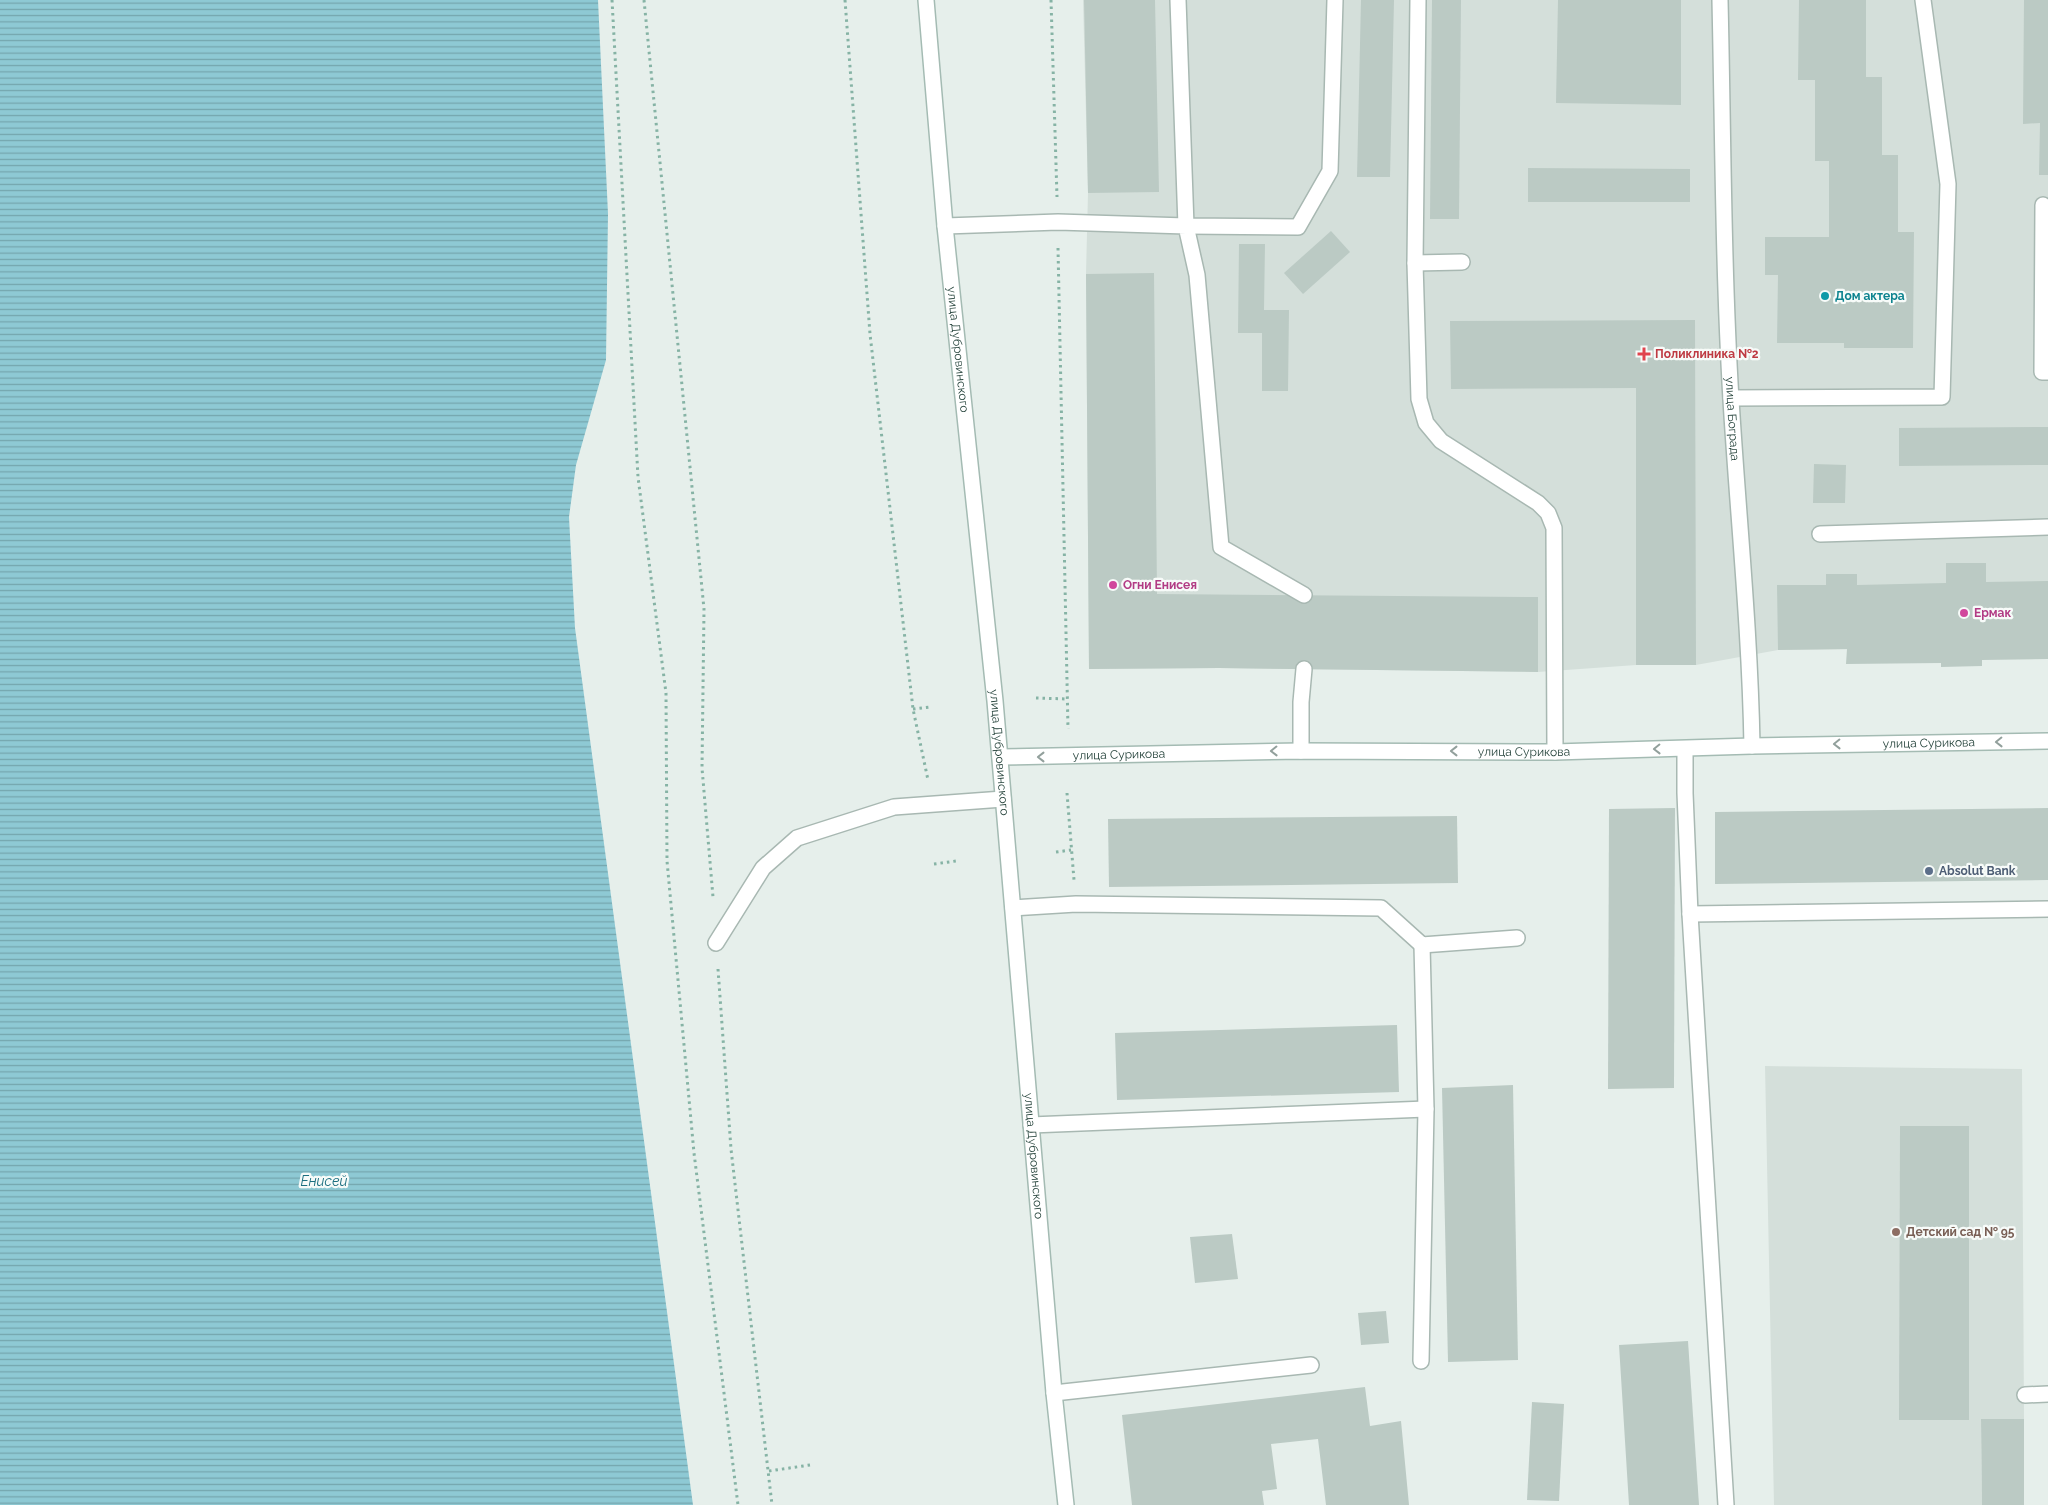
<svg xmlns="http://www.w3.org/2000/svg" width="2048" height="1505" viewBox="0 0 2048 1505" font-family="Raleway,sans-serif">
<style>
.built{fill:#d4dfda}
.water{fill:url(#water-rules)}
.building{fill:#bbcac4}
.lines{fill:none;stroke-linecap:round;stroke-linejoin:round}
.service-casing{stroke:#a8b8b2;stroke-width:18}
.minor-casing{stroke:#a8b8b2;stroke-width:18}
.secondary-casing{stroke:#a4bbb3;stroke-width:18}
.path{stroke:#86b3a5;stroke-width:3;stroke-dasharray:2.5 4;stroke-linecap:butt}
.service{stroke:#fff;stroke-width:15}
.minor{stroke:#fff;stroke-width:15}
.secondary{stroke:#fff;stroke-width:15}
.oneway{stroke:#92a09c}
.culture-dot{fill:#0f9aa8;stroke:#f7fbf9;stroke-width:2}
.health-dot{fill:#e0444e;stroke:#f7fbf9;stroke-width:2}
.hotel-dot{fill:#d1479c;stroke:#f7fbf9;stroke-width:2}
.service-dot{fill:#5c6f8a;stroke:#f7fbf9;stroke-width:2}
.education-dot{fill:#8d6e63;stroke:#f7fbf9;stroke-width:2}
.labels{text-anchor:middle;stroke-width:4.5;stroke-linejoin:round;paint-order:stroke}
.culture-label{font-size:12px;font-weight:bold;fill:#0d838f;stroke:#f7fbf9;text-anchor:start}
.street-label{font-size:12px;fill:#24423a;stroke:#f7fbf9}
.health-label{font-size:12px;font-weight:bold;fill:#be3a42;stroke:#f7fbf9;text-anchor:start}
.hotel-label{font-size:12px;font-weight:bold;fill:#b23c85;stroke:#f7fbf9;text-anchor:start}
.service-label{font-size:12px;font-weight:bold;fill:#4e5e75;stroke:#f7fbf9;text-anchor:start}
.education-label{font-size:12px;font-weight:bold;fill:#785e54;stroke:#f7fbf9;text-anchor:start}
.water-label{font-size:14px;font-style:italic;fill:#1c6f80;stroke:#f7fbf9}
</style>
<defs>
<pattern id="water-rules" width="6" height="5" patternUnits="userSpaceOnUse" patternTransform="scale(1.25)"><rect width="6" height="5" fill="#8ec9d4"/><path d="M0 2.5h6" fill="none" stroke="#74a5ad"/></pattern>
</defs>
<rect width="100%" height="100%" fill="#e6efeb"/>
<!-- built -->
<g class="built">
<path d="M1083,0H2048V647L1778,650L1696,665H1636L1538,672L1219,668L1089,669L1086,274L1088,193Z"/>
<path d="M1765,1066L2022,1069L2024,1419H1981L1982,1505H1774Z"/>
</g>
<!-- water -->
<path class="water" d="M0,0H598L608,214L606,360L576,465L569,517L575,628L693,1505H0Z"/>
<!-- building -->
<g class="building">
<path d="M1084,0H1155L1159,192L1088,193Z"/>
<path d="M1361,0H1394L1390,177H1357Z"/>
<path d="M1432,0H1461L1459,219H1430Z"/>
<path d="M1558,0H1681V105L1556,103Z"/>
<path d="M1799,0H1866V77H1882V155H1898V232H1914L1913,348H1844V343H1777L1778,275H1765V237H1829V161H1815V80H1798Z"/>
<path d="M2024,0H2048V175H2039L2040,123L2023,124Z"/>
<path d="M1528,168L1690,169V202H1528Z"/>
<path d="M1331,231L1350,252L1303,294L1284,273Z"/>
<path d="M1239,244H1265L1264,310H1289L1288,391H1262V333H1238Z"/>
<path d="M1154,273L1157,594L1538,597V672L1219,668L1089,669L1086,274Z"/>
<path d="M1695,320L1696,665H1636V388L1451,389L1450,321Z"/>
<path d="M2048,427V465L1899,466V428Z"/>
<path d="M1814,464L1846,465L1845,503H1813Z"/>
<path d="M1946,563H1986V582L2048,581V659L1982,660V666L1941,667V663L1846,664L1847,649L1778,650L1777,585H1826V574H1857V585L1946,583Z"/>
<path d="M1675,808L1674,1088L1608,1089L1609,809Z"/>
<path d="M2048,808V880L1715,884V812Z"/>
<path d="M1457,816L1458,883L1109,887L1108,819Z"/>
<path d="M1397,1025L1399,1092L1117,1100L1115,1033Z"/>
<path d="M1513,1085L1518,1360L1448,1362L1442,1088Z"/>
<path d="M1900,1126H1969V1420H1899Z"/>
<path d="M1232,1234L1238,1279L1195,1283L1190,1237Z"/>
<path d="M1386,1311L1389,1343L1361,1345L1358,1313Z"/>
<path d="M1688,1341L1699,1505H1629L1619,1345Z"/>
<path d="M1365,1387L1370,1426L1401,1421L1409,1505H1326L1318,1439L1271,1444L1277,1489L1262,1491L1264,1505H1132L1122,1415Z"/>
<path d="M1532,1402L1564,1404L1559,1501L1527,1500Z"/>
<path d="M1981,1419H2024V1505H1982Z"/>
</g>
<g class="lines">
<defs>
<g id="service">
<path d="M1178,0L1186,226L1298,227L1330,171L1335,0"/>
<path d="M1418,0L1415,263L1419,399L1426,423L1441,441L1538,503L1548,513L1554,528L1555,752"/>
<path d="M2043,205L2042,372H2048"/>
<path d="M945,226L1058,222L1186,226L1197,275L1221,547L1304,595"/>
<path d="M1415,263L1462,262"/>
<path d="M1731,398L1942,397L1948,184L1923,0"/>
<path d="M1820,534L2048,527"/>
<path d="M1685,749V793L1690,914L1726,1505"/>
<path d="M1301,751V702L1304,669"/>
<path d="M1013,908L1076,904L1381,908L1422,945L1517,938"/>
<path d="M1690,914L2048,909"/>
<path d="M716,943L763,868L797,838L894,807L1003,799"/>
<path d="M1031,1125L1426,1109"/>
<path d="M1421,1361L1426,1109L1422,945"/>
<path d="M1054,1393L1311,1365"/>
<path d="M2025,1395L2048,1394"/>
</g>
<g id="minor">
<path id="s1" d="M1720,0C1723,133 1723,267 1731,400C1738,515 1750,630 1752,746"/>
</g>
<g id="secondary">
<path id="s2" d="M926,0L945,226L995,701L1054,1393L1066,1505"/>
<path id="s3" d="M1000,757L1301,751L1555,752L1752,746L2048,741"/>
</g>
</defs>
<!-- service casing -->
<use href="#service" class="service-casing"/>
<!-- minor casing -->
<use href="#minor" class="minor-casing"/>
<!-- secondary casing -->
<use href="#secondary" class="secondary-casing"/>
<!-- path -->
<g class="path">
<path d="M612,0L638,477L666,693L667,861L694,1153L738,1505"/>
<path d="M644,0L704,609L702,768L713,897"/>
<path d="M845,0L870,334L913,709L928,780"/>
<path d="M1051,0L1057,197"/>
<path d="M1058,248L1068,729"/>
<path d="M1036,698L1068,699"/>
<path d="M913,709L930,707"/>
<path d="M1067,793L1074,880"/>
<path d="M1056,852L1071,850"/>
<path d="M934,864L956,861"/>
<path d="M718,969L731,1149L772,1505"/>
<path d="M769,1471L810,1465"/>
</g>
<!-- service -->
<use href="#service" class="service"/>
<!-- minor -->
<use href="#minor" class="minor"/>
<!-- secondary -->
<use href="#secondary" class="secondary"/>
</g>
<!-- one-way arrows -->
<defs><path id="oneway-chevron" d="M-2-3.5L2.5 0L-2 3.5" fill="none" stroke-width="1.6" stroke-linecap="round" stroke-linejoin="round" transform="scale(1.25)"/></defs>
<g class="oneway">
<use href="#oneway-chevron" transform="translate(1999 742) rotate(179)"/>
<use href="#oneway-chevron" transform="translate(1837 744) rotate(179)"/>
<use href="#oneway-chevron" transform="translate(1657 749) rotate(179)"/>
<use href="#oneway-chevron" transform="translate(1274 751) rotate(179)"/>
<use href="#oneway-chevron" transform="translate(1454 751) rotate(-180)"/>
<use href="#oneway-chevron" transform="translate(1041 757) rotate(180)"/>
</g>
<!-- markers -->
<circle class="culture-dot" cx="1825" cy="296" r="5"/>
<path class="health-dot" d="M1641.5 346.5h5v5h5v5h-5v5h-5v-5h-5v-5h5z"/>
<g class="hotel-dot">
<circle cx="1113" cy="585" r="5"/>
<circle cx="1964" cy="613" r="5"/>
</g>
<circle class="service-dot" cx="1929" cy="871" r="5"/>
<circle class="education-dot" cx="1896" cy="1232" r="5"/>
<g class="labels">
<!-- culture labels -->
<g class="culture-label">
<text x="1835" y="300">Дом актера</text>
</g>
<!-- street labels -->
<g class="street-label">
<text dy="4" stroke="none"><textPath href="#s2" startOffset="351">улица Дубровинского</textPath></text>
<text dy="4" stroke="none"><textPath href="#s1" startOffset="419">улица Бограда</textPath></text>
<text dy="4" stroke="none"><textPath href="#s3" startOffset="929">улица Сурикова</textPath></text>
<text dy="4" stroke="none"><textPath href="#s3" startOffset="524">улица Сурикова</textPath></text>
<text dy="4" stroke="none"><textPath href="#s2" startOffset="756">улица Дубровинского</textPath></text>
<text dy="4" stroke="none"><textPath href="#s3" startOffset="119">улица Сурикова</textPath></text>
<text dy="4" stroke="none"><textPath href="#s2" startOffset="1161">улица Дубровинского</textPath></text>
</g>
<!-- health labels -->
<g class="health-label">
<text x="1655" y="358">Поликлиника №2</text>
</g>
<!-- hotel labels -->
<g class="hotel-label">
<text x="1123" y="589">Огни Енисея</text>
<text x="1974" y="617">Ермак</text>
</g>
<!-- service labels -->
<g class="service-label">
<text x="1939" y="875">Absolut Bank</text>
</g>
<!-- education labels -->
<g class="education-label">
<text x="1906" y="1236">Детский сад № 95</text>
</g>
<!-- water labels -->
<g class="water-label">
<text x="324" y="1186">Енисей</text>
</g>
</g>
</svg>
